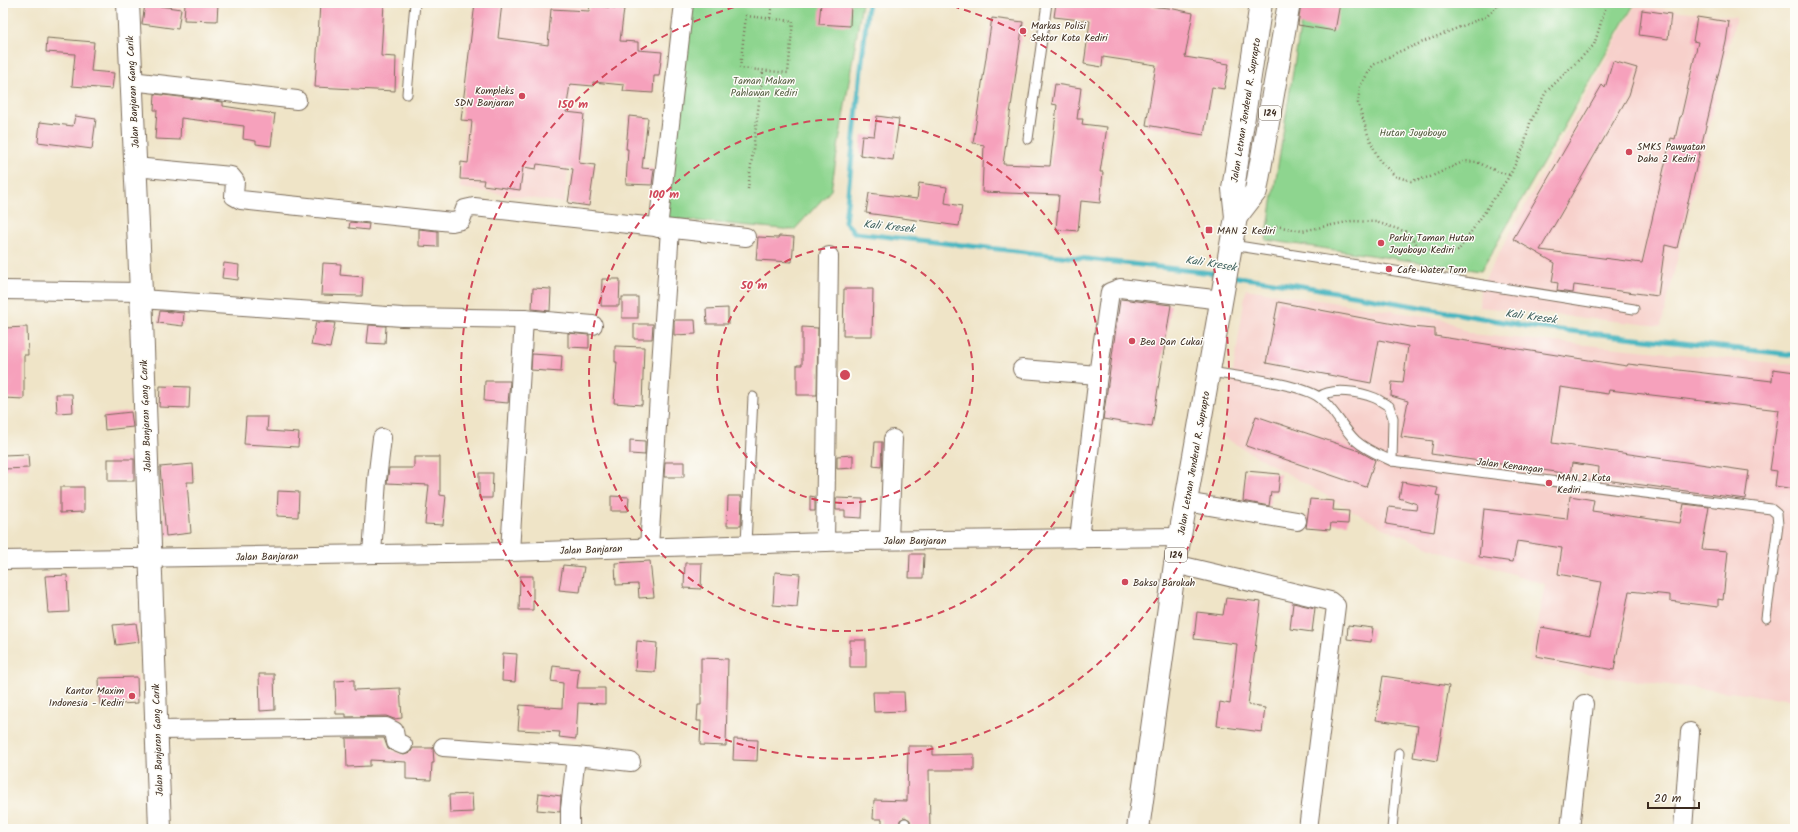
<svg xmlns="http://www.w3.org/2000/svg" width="1798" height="832" viewBox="0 0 1798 832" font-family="Kalam,sans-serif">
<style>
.built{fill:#f7d0cb}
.green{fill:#8ed58f;stroke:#648056}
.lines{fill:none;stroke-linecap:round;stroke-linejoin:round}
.stream{stroke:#46b5c0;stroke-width:5}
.building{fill:#f6a1bc}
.lane-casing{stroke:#7a6b59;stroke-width:11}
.street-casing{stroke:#7a6b59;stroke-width:20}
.secondary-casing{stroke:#7a6b59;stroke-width:24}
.primary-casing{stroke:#7a6b59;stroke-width:24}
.path{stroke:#7a6b59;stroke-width:2.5;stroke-dasharray:1 3;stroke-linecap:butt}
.lane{stroke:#fff;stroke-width:9}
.street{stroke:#fff;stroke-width:18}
.secondary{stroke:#fff;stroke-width:22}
.primary{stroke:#fff;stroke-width:22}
.ring{fill:none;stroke:#d1495b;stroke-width:2;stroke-dasharray:7 5}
.poi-dot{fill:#d1495b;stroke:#fdfcf7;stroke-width:1.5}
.labels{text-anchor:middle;stroke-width:3;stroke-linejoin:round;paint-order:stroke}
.shield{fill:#fdfcf7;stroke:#75695f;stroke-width:1}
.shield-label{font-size:9px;font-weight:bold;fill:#3b2a1e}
.poi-label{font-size:10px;fill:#3b2a1e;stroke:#fdfcf7;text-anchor:start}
.park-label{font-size:10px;fill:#545d40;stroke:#fdfcf7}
.street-label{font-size:10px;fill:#3b2a1e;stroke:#fdfcf7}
.water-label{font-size:11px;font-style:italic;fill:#3f625f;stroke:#fdfcf7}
.centre{fill:#d1495b;stroke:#fdfcf7;stroke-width:2}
.ring-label{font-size:12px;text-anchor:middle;font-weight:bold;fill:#d1495b;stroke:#fdfcf7;stroke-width:3;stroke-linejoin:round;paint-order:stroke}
</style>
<rect width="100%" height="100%" fill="#fdfcf7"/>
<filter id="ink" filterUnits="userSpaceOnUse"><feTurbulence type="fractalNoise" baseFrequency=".025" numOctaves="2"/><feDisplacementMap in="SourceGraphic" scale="8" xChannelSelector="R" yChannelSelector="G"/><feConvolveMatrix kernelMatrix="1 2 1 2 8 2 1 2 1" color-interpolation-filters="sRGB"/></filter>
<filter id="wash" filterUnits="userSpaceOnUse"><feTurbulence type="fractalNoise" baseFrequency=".012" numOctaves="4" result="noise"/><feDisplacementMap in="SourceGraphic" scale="16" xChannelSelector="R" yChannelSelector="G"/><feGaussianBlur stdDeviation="0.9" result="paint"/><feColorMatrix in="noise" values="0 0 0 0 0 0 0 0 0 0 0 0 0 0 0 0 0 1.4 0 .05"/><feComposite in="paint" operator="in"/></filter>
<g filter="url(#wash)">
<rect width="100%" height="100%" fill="#efe4c7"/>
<!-- built -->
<g class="built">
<path d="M474,3H587L564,203L460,188Z"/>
<path d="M1635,6L1736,17L1661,326L1479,307L1480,288Z"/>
<path d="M1246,289L1443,319L1471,334L1795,365V700L1620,679L1529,663L1545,584L1439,551L1383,528L1223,437Z"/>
</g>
<!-- green -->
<g class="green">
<path d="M690,3H862L831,190L794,230L665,218Z"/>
<path d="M1304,3H1635L1481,271L1266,240Z"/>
</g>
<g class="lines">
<!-- stream -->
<g class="stream">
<path d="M868,3L845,222L855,233L1220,274"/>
<path d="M1230,276L1302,286L1532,327L1795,355"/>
</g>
</g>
<g id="blocks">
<!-- building -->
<g class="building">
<path d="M185,3H218L217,21L184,20Z"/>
<path d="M320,3H384L381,56L396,57L395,91L315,87Z"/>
<path d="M475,3H502L498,38L548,45L551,9L589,11L590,5L624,9L620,41L638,42V50L662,52L659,76H654L653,93L623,91L624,85L593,82V86L570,84L566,112L584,114L579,163L595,165L589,206L568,203L573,169L537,164L536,169L523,167L520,190L483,185L484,180L460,179L461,162L468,163L472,121L461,120Z"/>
<path d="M821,3H851L850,26L819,24Z"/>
<path d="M1056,3H1112L1169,8L1193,13L1185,57L1229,64L1224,89L1212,87L1204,135L1146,125L1156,65L1103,57L1102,67L1084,64L1090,21L1054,17Z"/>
<path d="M1301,3H1340L1335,31L1298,25Z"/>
<path d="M145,4L181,9L178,29L142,24Z"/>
<path d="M1642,10L1671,14L1668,39L1639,35Z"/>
<path d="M1697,17L1729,22L1726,42L1677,248L1665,245L1658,296L1574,285L1573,293L1557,291L1558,283L1552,282L1555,263L1513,239L1602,85L1605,88L1613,61L1637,68L1629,95L1540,250L1642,263L1671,138L1675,139L1680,117H1681L1698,42L1693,41Z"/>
<path d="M992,18L1023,22L1003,164L1050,166L1057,105L1052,104L1055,84L1081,88L1077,119H1083L1082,124L1107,127L1100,172H1103L1100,203L1081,201L1078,231L1056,229L1059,195L982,192L984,145L973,143Z"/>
<path d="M47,38L94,42L91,71L114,73L112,89L72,86L75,54L46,52Z"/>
<path d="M155,94L223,102V106L275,114L271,146L256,144V141L243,139L244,126L181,118L180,140L155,139L157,110H154Z"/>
<path d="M75,116L96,119L92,149L38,142L40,122L73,126Z"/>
<path d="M629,116L648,118L642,168L654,169L652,185L626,184L628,149H626Z"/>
<path d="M877,116L899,119L893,160L860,155L862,135L874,136Z"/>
<path d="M919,183L947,187L945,203L962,206L959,226L866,213L869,193L917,199Z"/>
<path d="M350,222L369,224L368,230L349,228Z"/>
<path d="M419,229L438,231V247L419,246Z"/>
<path d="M779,236L794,237L792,262L756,260L758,237L778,238Z"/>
<path d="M224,263L239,265L238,280L222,278Z"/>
<path d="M323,263L341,264L340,275L363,277L362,296L321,295Z"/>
<path d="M602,279H620L619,306H601Z"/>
<path d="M533,288L551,289L550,311L532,309Z"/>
<path d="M844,289H873L872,336H843Z"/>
<rect x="622" y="297" width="16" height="21"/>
<path d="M1121,299L1171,305L1152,427L1103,419L1120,300Z"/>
<path d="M1278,302L1410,327L1435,329V336L1627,366L1628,364L1772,381L1773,369L1795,372V489L1775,486L1777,471L1770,470L1779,410L1609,390L1608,394L1560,387L1552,443L1749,471L1745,499L1598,479L1599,467L1572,463L1570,474L1431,454L1433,441L1401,437L1408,401L1391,396L1392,382L1403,383L1408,346L1379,340L1371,383L1266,363Z"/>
<path d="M728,308V324H707L706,309Z"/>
<path d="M160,311L184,313L183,326L158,323Z"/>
<path d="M674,320H695L696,334L674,335Z"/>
<path d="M316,322L335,323L330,348L311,345Z"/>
<path d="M634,324H653L652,339H634Z"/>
<path d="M369,325L386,326L385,344L367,343Z"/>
<path d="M27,327L28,355H24V399L3,398L4,375H5L4,328Z"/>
<path d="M802,327L818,328L817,395H797V365H802Z"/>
<path d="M568,333L589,335V348L568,347Z"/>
<path d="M615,346L644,347L642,405L614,403L617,362H615Z"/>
<path d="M532,354L562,356L561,372L531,370Z"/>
<path d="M485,381H510L508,403L484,401Z"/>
<path d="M160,386L190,387L189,408L159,407Z"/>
<path d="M56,394H72L73,412L57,413Z"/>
<path d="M131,412L133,427L105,430L104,415Z"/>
<path d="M1256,416L1359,451L1375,460L1366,487L1246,446Z"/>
<path d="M246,417H268L267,431L299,433L298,447L244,444Z"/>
<path d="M630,440L645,441V455L630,454Z"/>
<path d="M875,442H882L881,467L873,466Z"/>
<path d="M28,454L29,468L3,469V455Z"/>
<path d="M853,455V468L837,469V456Z"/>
<path d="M414,457H440V495L446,496L443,525L425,524L429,485L387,483L389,468H414Z"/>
<rect x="108" y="459" width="26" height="22"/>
<path d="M665,462H684V477H664Z"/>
<path d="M193,464L194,482H187L191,533L166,536L160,467Z"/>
<path d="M1246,471L1280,474L1278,492H1271L1269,506L1243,501Z"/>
<path d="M479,473H493L492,498H479Z"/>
<path d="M1402,482L1438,488L1436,495L1440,496L1434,532L1386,524L1389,507L1416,510L1417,504L1399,498Z"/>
<path d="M60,487H84V512L60,513Z"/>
<path d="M278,491L299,492L298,517L277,516Z"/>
<path d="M611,496L629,497L628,511H611Z"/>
<path d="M728,496H742L741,526H727Z"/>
<path d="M810,496L815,497V511H810Z"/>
<path d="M1570,496L1594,500L1592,511L1680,523L1684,504L1709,507L1702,549L1728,551L1723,600L1718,599V607L1670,601V595L1629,591L1614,670L1536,656L1541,627L1590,636L1601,582L1558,574L1562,548L1517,541L1513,562L1479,557L1484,509L1567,519Z"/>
<path d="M836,498L863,499L862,518L845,517V510H836Z"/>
<path d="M1310,499L1334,501L1333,510L1349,511L1348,524L1331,523L1330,530L1306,528Z"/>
<path d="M910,554H924L923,578H909Z"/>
<path d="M650,561L654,597L639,598L638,584L616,585L615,563Z"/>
<path d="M685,563H702L701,589L684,588Z"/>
<path d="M563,565L584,567L580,592L559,590Z"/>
<path d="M775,572L800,574L797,607L773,605Z"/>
<path d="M67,575L69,612L48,613L45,576Z"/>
<path d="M520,576H533V610H519Z"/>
<path d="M1226,598L1261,602L1248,705L1265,708L1262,732L1217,726L1220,702L1230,704L1237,644L1194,639L1197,612L1223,615Z"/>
<path d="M1293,603L1315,608L1312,632L1290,629Z"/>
<path d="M136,623L139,642L116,645L113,625Z"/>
<path d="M1348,625L1373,628L1371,642L1347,639Z"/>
<rect x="850" y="640" width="16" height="27"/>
<path d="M637,641L657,643L655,672L635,671Z"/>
<path d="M503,653L517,654L515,682L502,681Z"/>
<path d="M701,658L728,659L726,746L700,745L701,721H697L698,705H701Z"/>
<path d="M553,666L579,669L577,688H605V704L578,703L576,739L559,737L560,732L518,730L520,705L562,708L563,683L551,681Z"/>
<path d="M259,674H274L275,710L260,711Z"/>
<path d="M1383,676L1449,686L1437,761L1413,757L1418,726L1376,720Z"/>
<path d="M137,677L138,703L100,705L99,678Z"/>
<path d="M354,680V690L400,688L402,718L394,719L386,716L346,717V714H336L335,681Z"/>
<path d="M873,692H904L905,711L874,712Z"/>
<path d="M346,738H384L388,749L404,755L410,753L413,748H433L434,763H432L431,780L406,779V762L370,760V766L347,767Z"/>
<path d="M734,739L758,740L757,761L733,760Z"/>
<path d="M908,746H933V755L974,754V770H929L930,829H911L910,820L905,817L900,820L899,829H882V819H873L874,800L907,801Z"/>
<path d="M539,793L561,796L560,812L537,810Z"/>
<path d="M472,794L473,812L450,813L449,795Z"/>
</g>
</g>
</g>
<g filter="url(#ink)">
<use href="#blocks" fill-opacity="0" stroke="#7a6b59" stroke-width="1"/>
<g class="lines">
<defs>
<g id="lane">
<path d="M407,94L415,3"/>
<path d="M1028,139L1047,3"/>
<path d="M1232,245L1634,309"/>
<path d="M1210,372C1234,376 1303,384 1320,398C1334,409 1342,427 1355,440C1366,450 1379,455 1392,461L1771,509L1777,514L1778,525L1766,618"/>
<path d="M1319,397C1332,387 1360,392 1375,398C1380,400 1384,404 1389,406L1393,418L1392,461"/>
<path d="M746,544L753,397"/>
<path d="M905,829V823"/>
<path d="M1392,829L1399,753"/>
</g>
<g id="street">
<path d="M131,81L297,100"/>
<path d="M135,167L231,176L235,181L234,196L241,200L452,222L461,220L465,209L474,207L746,237"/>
<path d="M658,228L684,3"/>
<path d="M3,290L141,292"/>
<path d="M141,299L402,317L524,319L593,325"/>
<path d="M1022,369L1098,375"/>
<path d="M1186,502L1297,521"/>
<path d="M1079,539L1098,375L1110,292L1120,288L1222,300"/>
<path d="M889,540L893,439"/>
<path d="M825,542L829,256"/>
<path d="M649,547L670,229"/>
<path d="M510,552L524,319"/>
<path d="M372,554L377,480L382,438"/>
<path d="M3,560L510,552L856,541L1180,537"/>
<path d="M1175,564L1330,601L1336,606L1308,829"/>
<path d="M157,730L386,727L394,731L396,742L403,745"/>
<path d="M443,747L576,756"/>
<path d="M570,829V809L576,756L631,762"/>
<path d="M1570,829L1584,704"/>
<path d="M1683,829L1690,732"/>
</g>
<path id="secondary" d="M128,3L141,292L160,829"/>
<g id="primary">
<path d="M1236,217L1256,191L1289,3"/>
<path d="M1138,829L1175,564L1236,217L1233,189L1261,3"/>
</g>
</defs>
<!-- lane casing -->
<use href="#lane" class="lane-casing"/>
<!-- street casing -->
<use href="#street" class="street-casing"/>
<!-- secondary casing -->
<use href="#secondary" class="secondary-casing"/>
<!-- primary casing -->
<use href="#primary" class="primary-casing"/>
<!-- path -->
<g class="path">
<path d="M1500,3L1487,16L1396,53L1373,65L1360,86L1358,103L1368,135L1379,160L1395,176L1411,181L1430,177L1465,161L1477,162L1496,171L1510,175"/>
<path d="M746,16L793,21L788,73L740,68Z"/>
<path d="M770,18L772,3"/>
<path d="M748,189L763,71"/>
<path d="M1276,226L1302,231L1352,221L1376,222L1407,232L1418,246L1442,253L1458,251L1510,175L1524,146L1530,123L1546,92L1594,45L1607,3"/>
</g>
<!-- lane -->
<use href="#lane" class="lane"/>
<!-- street -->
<use href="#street" class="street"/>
<!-- secondary -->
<use href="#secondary" class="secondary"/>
<!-- primary -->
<use href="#primary" class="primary"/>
</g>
</g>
<!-- distance rings -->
<g class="ring">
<circle cx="845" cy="375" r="128"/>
<circle cx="845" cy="375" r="256"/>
<path d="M941 3A384 384 0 1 1 749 3"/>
</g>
<!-- markers -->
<g class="poi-dot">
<circle cx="1023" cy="31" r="4"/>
<circle cx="522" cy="96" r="4"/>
<circle cx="1629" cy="152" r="4"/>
<rect x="1205" y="226" width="8" height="8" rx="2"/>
<circle cx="1381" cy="243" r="4"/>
<circle cx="1389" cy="269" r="4"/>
<circle cx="1132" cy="341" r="4"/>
<circle cx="1549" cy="483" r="4"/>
<circle cx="1125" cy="582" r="4"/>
<circle cx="132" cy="696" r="4"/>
</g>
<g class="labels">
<!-- shield labels -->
<g class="shield">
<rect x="1259" y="106" width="22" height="14" rx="3"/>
<rect x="1165" y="548" width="22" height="14" rx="3"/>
</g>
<g class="shield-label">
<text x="1270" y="116">124</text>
<text x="1176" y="558">124</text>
</g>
<!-- poi labels -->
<g class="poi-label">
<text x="1031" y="29">Markas Polisi<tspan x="1031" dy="12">Sektor Kota Kediri</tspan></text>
<text x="514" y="94" text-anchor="end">Kompleks<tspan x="514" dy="12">SDN Banjaran</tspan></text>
<text x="1637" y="150">SMKS Pawyatan<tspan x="1637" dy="12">Daha 2 Kediri</tspan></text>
<text x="1217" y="234">MAN 2 Kediri</text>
<text x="1389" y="241">Parkir Taman Hutan<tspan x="1389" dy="12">Joyoboyo Kediri</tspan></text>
<text x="1397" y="273">Cafe Water Torn</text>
<text x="1140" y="345">Bea Dan Cukai</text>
<text x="1557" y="481">MAN 2 Kota<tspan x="1557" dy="12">Kediri</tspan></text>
<text x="1133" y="586">Bakso Barokah</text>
<text x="124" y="694" text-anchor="end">Kantor Maxim<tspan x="124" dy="12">Indonesia - Kediri</tspan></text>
</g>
<!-- park labels -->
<g class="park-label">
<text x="764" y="84">Taman Makam<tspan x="764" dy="12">Pahlawan Kediri</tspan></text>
<text x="1413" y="136">Hutan Joyoboyo</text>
</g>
<!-- street labels -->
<g class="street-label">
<text transform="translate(132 92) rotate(-93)" y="4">Jalan Banjaran Gang Carik</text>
<text transform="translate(1245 110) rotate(-81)" y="4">Jalan Letnan Jenderal R. Suprapto</text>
<text transform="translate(145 416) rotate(-92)" y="4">Jalan Banjaran Gang Carik</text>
<text transform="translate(1193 463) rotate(-80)" y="4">Jalan Letnan Jenderal R. Suprapto</text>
<text transform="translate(1510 465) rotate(7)" y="4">Jalan Kenangan</text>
<text x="915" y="544">Jalan Banjaran</text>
<text transform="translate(591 549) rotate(-2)" y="4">Jalan Banjaran</text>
<text transform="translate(267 556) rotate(-1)" y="4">Jalan Banjaran</text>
<text transform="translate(157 740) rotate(-92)" y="4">Jalan Banjaran Gang Carik</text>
</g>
<!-- water labels -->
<g class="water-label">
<text transform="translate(889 226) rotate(6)" y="4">Kali Kresek</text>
<text transform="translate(1211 263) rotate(9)" y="4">Kali Kresek</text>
<text transform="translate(1531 316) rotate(8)" y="4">Kali Kresek</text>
</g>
</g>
<circle cx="845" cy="375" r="6" class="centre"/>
<g class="ring-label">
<text x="573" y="108">150 m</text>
<text x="664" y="198">100 m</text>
<text x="754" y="289">50 m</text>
</g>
<!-- margin -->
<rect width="1798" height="832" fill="none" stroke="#fdfcf7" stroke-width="16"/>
<!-- scale -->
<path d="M1648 802v6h51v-6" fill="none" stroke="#3b2a1e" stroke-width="2"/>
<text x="1654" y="802" font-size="12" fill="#3b2a1e" stroke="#fdfcf7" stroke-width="3" paint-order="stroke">20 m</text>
</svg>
